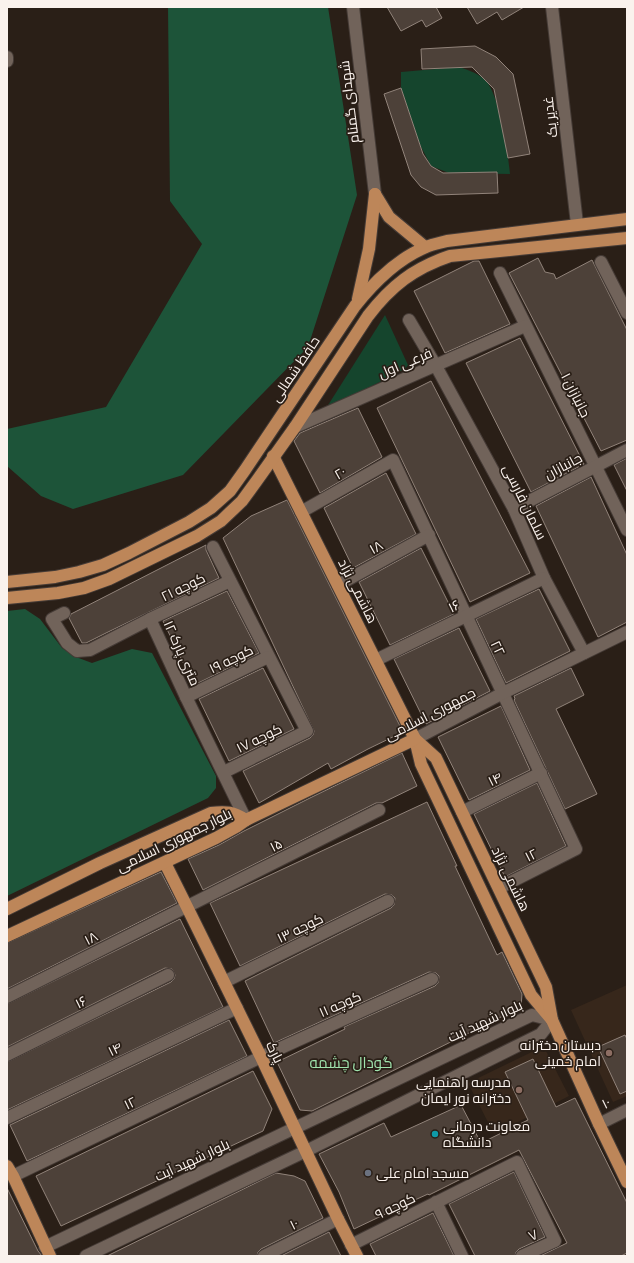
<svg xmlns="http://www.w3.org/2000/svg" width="634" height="1263" viewBox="0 0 634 1263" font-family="Literata,Cairo,serif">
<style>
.built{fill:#37271b}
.green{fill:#15452d}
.forest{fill:#1d5439}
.building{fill:#4d4139;stroke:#91837a}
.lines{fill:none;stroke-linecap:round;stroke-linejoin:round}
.minor-casing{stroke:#453b36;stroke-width:14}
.major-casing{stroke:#453b36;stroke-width:14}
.minor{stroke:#71635a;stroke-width:12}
.major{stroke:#bd8659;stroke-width:12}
.education-dot{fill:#8d6e63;stroke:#2a1f17;stroke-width:1.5}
.culture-dot{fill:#0f9aa8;stroke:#2a1f17;stroke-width:1.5}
.worship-dot{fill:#6b7280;stroke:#2a1f17;stroke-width:1.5}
.labels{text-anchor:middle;stroke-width:3.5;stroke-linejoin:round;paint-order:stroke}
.street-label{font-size:14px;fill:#faf2ed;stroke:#2a1f17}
.poi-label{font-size:14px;fill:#faf2ed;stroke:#2a1f17;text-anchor:end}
.neighbourhood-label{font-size:15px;fill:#9fe3ad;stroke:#2a1f17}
</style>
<rect width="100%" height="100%" fill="#2a1f17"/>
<!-- built -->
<g class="built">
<path d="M627,985V1096L613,1102L571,1010Z"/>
<path d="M538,1049L546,1051L569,1096L494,1134L468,1083Z"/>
</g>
<!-- green -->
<g class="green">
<path d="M459,67C469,70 479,74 486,81C499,94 508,154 510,174L449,173L431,166L419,143L401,88V72Z"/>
<path d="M385,315L408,365L405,369L325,410Z"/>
</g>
<!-- forest -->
<g class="forest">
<path d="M168,7H328L357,195L308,347L183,475L73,509L41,496L7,466V429L106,407L202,244L170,201Z"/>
<path d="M25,609L40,619L62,648L76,657L92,663L132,649L152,653L216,776V788L208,798L7,896V611Z"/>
</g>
<!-- building -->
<g class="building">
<path d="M387,7H436L442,18L426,27L422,20L401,31Z"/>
<path d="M467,7H524L502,20L497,12L477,24Z"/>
<path d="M475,46L496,57L513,74L530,154L508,158L494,89L472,67L422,69L421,49Z"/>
<path d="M401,88L423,154L431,166L443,173L497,172L498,193L436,195L421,187L411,175L384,94Z"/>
<path d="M538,258L545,272L554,274L556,279L592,260L627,330V440L601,451L509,273Z"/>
<path d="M474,261H479L510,324L445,353L414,291Z"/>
<path d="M520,338L584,464L531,492L466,363Z"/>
<path d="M431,381L530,573L470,602L377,408Z"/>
<path d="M358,408L382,457L320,493L294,441L300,433Z"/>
<path d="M627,458V491L614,465Z"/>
<path d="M386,473L416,534L353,568L324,508Z"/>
<path d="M591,477L627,555V622L598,637L536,506Z"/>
<path d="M287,500L403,732L368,749L331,769L328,763L259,803L243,771L310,738L313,735L314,731L223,538L251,516Z"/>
<path d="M206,545V550L219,578L106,633L86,643H82L69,618L71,614Z"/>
<path d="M421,548L454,614L390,645L359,582Z"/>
<path d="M539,589L570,651L506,683L476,619Z"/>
<path d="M227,591L259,653L194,685L163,621Z"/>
<path d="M459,628L490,691L426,724L394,659Z"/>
<path d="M263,668L294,729L229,761L199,699Z"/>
<path d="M571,668L584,695L556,709L597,794L565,809L514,700L515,699L514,696Z"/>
<path d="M501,706L530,770L469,800L438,737Z"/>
<path d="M402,753L417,786L382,803H376L203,890L188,859L219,845L244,831L310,798Z"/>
<path d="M537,783L566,846L505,877L474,814Z"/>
<path d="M427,802L457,866H455L497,955L502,952L522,994L521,1007L312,1111L300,1110L277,1062L345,1029L344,1027L435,986L438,983L439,976L436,973L429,972L274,1043L245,981L391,908L394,905L395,898L392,895L385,894L240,966L210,903Z"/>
<path d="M161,872L177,903L7,989V943Z"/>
<path d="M180,919L223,1007L7,1110V1062L171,982L174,979L175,975L172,969L165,968L7,1047V1004Z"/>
<path d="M229,1020L247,1056L27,1161L10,1125Z"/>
<path d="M625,1035L627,1039V1091L620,1094L598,1047Z"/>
<path d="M533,1059L556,1107L575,1098L627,1203V1253L621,1256H540L567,1243L519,1150L429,1195L428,1194L417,1199L354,1229L339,1192L319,1154L384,1123L391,1137L461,1105L481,1143L528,1120L505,1072Z"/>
<path d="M253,1071L272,1109L263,1131L61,1226L36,1176Z"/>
<path d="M514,1172L545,1237L519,1249L516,1252L515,1256H475L449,1204Z"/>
<path d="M276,1173L294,1176L305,1181L323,1218L261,1249L258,1252L257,1256H107Z"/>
<path d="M7,1188L38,1251L42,1256H7Z"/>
<path d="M433,1213L454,1256H376L370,1244Z"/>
<path d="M329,1232L341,1256H281Z"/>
</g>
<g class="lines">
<defs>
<g id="minor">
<path d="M353,7L375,194"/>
<path d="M552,7L577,224"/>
<path d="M7,57V61"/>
<path d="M601,262L627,313"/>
<path d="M500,273L627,530"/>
<path d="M409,320L436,366L514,509L544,578L584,653"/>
<path d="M295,427L525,326"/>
<path d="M514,509L627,450"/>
<path d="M301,512L393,460L576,849L499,888"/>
<path d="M213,547L307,731L224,772"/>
<path d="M338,585L429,535"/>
<path d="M64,613L52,619L67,643L77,651L90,650L150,619L186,697L246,820"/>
<path d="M150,619L230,581"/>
<path d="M376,660L544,578"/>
<path d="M186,697L268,657"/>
<path d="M415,739L503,693L627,632"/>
<path d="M462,812L541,773"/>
<path d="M224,982L388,901"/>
<path d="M7,997L379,810"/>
<path d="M7,1055L168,975"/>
<path d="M7,1118L237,1008"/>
<path d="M599,1124L627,1110"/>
<path d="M13,1176L261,1057L432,979"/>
<path d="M436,1202L462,1256"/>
<path d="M351,1245L517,1162L555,1241L522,1256"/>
<path d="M45,1247L532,1015L552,1020L541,1034L306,1151L86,1256"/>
<path d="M264,1256L338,1219"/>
</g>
<g id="major">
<path d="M375,194L389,217L425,247"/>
<path d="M358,299L369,249L375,194"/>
<path d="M273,456L415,739L421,764L531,995L552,1020"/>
<path d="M7,582L55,577L79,572L103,565L129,553L189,522L211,508L230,491L245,470L355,306C374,282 397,259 426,247C433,244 440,243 447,241L627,219"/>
<path d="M7,598L58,593L84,588L109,579L197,536L221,521L242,501L258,479L295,427L368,316C391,286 414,268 450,256L627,238"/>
<path d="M415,739L436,758L546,987L552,1020L599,1124L627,1182"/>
<path d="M165,863L187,907L261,1057L338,1219L357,1256"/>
<path d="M7,909L100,863L211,813C226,811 233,812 246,820"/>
<path d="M7,936L216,838L236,827L246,820L415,739"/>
<path d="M7,1166L13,1176L50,1256"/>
</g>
</defs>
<!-- minor casing -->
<use href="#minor" class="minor-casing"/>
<!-- major casing -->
<use href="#major" class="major-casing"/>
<!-- minor -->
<use href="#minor" class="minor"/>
<!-- major -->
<use href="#major" class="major"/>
</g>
<!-- markers -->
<g class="education-dot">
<circle cx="609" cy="1053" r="4"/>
<circle cx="519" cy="1090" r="4"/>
</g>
<circle class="culture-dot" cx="435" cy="1134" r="4"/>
<circle class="worship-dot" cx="368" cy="1173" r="4"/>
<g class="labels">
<!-- street labels -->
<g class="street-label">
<text transform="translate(349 102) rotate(-97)" y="5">شهدای گمنام</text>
<text transform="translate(550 117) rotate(-97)" y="5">غدیر یک</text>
<text transform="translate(405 363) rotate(-23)" y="5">فرعی اول</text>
<text transform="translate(295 369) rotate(-56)" y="5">حافظ شمالی</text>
<text transform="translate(576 395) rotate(63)" y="5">جانبازان ۱</text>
<text transform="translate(563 466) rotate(-28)" y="5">جانبازان</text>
<text transform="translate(340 473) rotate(-29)" y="5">۲۰</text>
<text transform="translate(525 502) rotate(64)" y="5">سلمان فارسی</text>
<text transform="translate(376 547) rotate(-29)" y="5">۱۸</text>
<text transform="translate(183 587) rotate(-26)" y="5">کوچه ۲۱</text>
<text transform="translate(358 591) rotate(63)" y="5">هاشمی نژاد</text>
<text transform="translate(454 606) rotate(-26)" y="5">۱۶</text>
<text transform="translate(498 648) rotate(65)" y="5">۲۲</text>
<text transform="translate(182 653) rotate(66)" y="5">۱۲ متری پارک</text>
<text transform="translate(231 659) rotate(-26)" y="5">کوچه ۱۹</text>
<text transform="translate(430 714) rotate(-27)" y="5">جمهوری اسلامی</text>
<text transform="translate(259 738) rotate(-26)" y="5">کوچه ۱۷</text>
<text transform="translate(495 779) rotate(-26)" y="5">۱۴</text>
<text transform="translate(174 840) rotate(-26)" y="5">بلوار جمهوری اسلامی</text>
<text transform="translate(276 845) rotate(-27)" y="5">۱۵</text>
<text transform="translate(531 855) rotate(-27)" y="5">۱۲</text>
<text transform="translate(511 879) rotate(64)" y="5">هاشمی نژاد</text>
<text transform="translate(300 928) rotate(-26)" y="5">کوچه ۱۳</text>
<text transform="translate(91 938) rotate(-27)" y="5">۱۸</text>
<text transform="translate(81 1002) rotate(-26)" y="5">۱۶</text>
<text transform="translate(340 1004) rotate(-24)" y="5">کوچه ۱۱</text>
<text transform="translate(485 1021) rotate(-25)" y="5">بلوار شهید آیت</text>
<text transform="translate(115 1049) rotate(-26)" y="5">۱۴</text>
<text transform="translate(275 1052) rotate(64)" y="5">پارک</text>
<text transform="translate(130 1103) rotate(-26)" y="5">۱۲</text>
<text transform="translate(606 1103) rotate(-26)" y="5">۱۰</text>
<text transform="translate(192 1160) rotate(-25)" y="5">بلوار شهید آیت</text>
<text transform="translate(395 1206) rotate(-26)" y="5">کوچه ۹</text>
<text transform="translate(294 1224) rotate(-26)" y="5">۱۰</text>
<text transform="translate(533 1235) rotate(-24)" y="5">۷</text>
</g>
<!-- poi labels -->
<g class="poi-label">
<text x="601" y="1050">دبستان دخترانه<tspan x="601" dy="16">امام خمینی</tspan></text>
<text x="511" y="1087">مدرسه راهنمایی<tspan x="511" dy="16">دخترانه نور ایمان</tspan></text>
<text x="443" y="1131" text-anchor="start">معاونت درمانی<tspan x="443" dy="16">دانشگاه</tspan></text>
<text x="376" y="1178" text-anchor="start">مسجد امام علی</text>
</g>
<!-- neighbourhood labels -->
<g class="neighbourhood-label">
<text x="351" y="1068">گودال چشمه</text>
</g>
</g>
<!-- border -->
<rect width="634" height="1263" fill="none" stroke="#faf2ed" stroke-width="16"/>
</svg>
